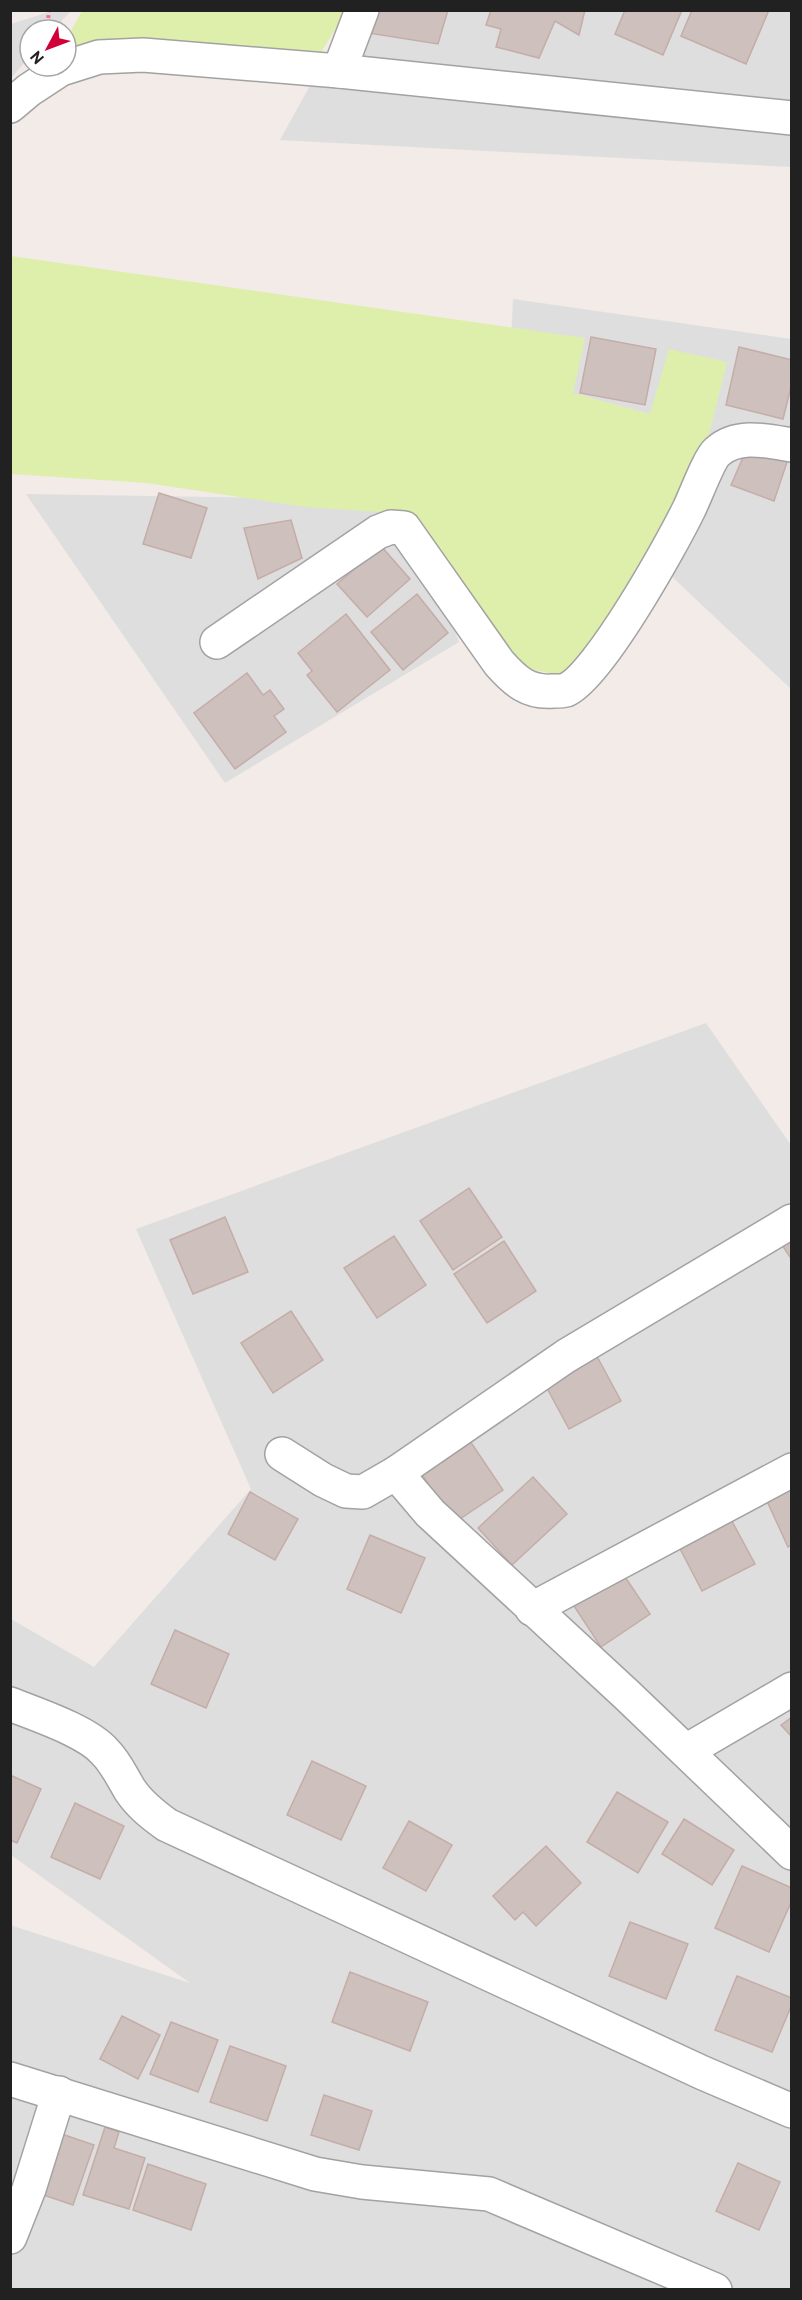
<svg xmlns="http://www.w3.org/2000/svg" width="802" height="2300" viewBox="0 0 802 2300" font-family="Overpass,sans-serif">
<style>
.residential{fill:#dfdede}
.grass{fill:#deeeab}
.building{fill:#cec0bd;stroke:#c4ada8;stroke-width:1.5}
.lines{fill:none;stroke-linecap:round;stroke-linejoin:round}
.minor-casing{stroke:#a2a2a2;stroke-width:36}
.path{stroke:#ff6a83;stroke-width:4;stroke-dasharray:3 3;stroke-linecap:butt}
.minor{stroke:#fff;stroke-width:33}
</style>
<rect width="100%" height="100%" fill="#f2ebe7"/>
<!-- residential -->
<g class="residential">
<path d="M52,11H71L53,30H30V56L11,78V24Z"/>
<path d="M351,11H791V167L280,140Z"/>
<path d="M513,299L791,339V689L507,421Z"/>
<path d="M26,494L404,500L459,642L225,783Z"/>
<path d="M706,1023L791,1145V2289H11L10,1925L190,1983L11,1855V1619L94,1667L251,1489L136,1229Z"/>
</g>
<!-- grass -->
<g class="grass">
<path d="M82,11H346L322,51L178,49L66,58V40Z"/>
<path d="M11,256L585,338L573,393L650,414L669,349L727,362L708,438L629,586L564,676L525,668L502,642L410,514L306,507L147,483L11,474Z"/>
</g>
<!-- building -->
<g class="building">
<path d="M374,10H448L438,44L368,33Z"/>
<path d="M491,10H585L579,35L555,21L539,58L496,47L501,29L486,25Z"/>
<path d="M625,10H682L663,55L615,34Z"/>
<path d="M692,10H769L746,64L681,36Z"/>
<path d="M591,337L656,349L645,405L580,393Z"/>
<path d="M739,347L792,360V383L783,419L726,405Z"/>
<path d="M748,446L788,459L774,501L731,485Z"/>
<path d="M159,493L207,508L191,558L143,544Z"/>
<path d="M291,520L302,558L258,579L244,528Z"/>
<path d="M381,546L410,579L367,617L337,584Z"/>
<path d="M417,594L448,633L403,670L371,632Z"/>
<path d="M346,614L390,670L337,712L307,675L312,671L298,653Z"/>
<path d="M247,673L263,695L270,690L284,709L274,716L286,732L235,769L194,713Z"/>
<path d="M469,1188L502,1237L453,1270L420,1221Z"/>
<path d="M225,1217L248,1272L193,1294L170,1240Z"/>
<path d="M792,1225V1260L776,1236Z"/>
<path d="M394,1236L426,1285L377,1318L344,1268Z"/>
<path d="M504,1241L536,1291L487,1323L454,1274Z"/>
<path d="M291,1311L323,1360L273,1393L241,1343Z"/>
<path d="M593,1349L621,1401L569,1429L541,1377Z"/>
<path d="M470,1441L503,1490L454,1523L421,1473Z"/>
<path d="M533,1477L567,1514L512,1565L478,1528Z"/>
<path d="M792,1489V1545L788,1547L767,1501Z"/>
<path d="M250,1492L298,1519L275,1560L228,1534Z"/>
<path d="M727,1512L755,1564L702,1591L675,1539Z"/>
<path d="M370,1535L425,1558L401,1613L347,1589Z"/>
<path d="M617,1565L650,1614L601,1647L568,1597Z"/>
<path d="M175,1630L229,1654L206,1708L151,1684Z"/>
<path d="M792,1717V1737L781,1725Z"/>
<path d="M312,1761L366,1786L341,1840L287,1815Z"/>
<path d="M10,1775L41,1789L17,1843L10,1840Z"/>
<path d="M617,1792L668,1822L638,1873L587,1842Z"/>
<path d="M75,1803L124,1826L100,1879L51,1857Z"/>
<path d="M684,1819L734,1850L712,1885L662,1854Z"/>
<path d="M409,1821L452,1845L426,1891L383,1868Z"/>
<path d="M546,1846L581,1883L536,1926L523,1912L515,1920L493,1896Z"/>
<path d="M742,1866L792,1888V1900L769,1952L715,1928Z"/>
<path d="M630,1922L688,1944L666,1999L609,1976Z"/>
<path d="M350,1972L428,2002L410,2051L332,2022Z"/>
<path d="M737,1976L792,1998V2004L772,2052L715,2030Z"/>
<path d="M122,2016L160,2035L138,2079L100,2059Z"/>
<path d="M171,2022L218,2040L198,2092L150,2074Z"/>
<path d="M230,2046L286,2066L267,2121L210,2102Z"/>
<path d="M324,2095L372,2111L359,2150L311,2135Z"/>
<path d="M105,2127L119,2132L114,2148L145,2158L129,2209L83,2195Z"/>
<path d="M50,2130L94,2145L73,2205L29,2190Z"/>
<path d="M738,2163L780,2182L759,2230L716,2211Z"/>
<path d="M148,2164L206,2184L191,2230L133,2210Z"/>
</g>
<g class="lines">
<defs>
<g id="minor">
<path d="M339,71L362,10"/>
<path d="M10,106L29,90L61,69L99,57L143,55L339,71L792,118"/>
<path d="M217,642L378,532L391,527L404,528L499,663C515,681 528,693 553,691C557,691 563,691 566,690C598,677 672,544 689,509C695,497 709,459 717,452C737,433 768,441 792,445"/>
<path d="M282,1454L323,1480L346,1491L363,1492L396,1473L566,1356L792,1221"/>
<path d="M396,1473L430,1513L627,1695L792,1853"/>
<path d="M532,1609L792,1470"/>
<path d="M10,1704C37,1715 87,1731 105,1752C116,1763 122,1777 130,1790C140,1805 153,1815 167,1825L703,2073L792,2111"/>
<path d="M686,1751L792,1689"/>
<path d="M10,2079L315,2174L362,2182L489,2194L715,2290"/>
<path d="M10,2237L29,2189L59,2093"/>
</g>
</defs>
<!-- minor casing -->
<use href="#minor" class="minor-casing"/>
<!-- path -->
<path class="path" d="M47,30L49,10"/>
<!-- minor -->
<use href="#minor" class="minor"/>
</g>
<!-- border -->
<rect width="802" height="2300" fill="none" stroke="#212121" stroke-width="24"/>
<!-- north arrow -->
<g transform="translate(48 48) rotate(229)"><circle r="28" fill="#ffffff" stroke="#a6a6a6" stroke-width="1.5"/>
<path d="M0-4.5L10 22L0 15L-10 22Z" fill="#d10038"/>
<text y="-9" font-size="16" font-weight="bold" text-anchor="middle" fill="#212121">N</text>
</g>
</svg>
